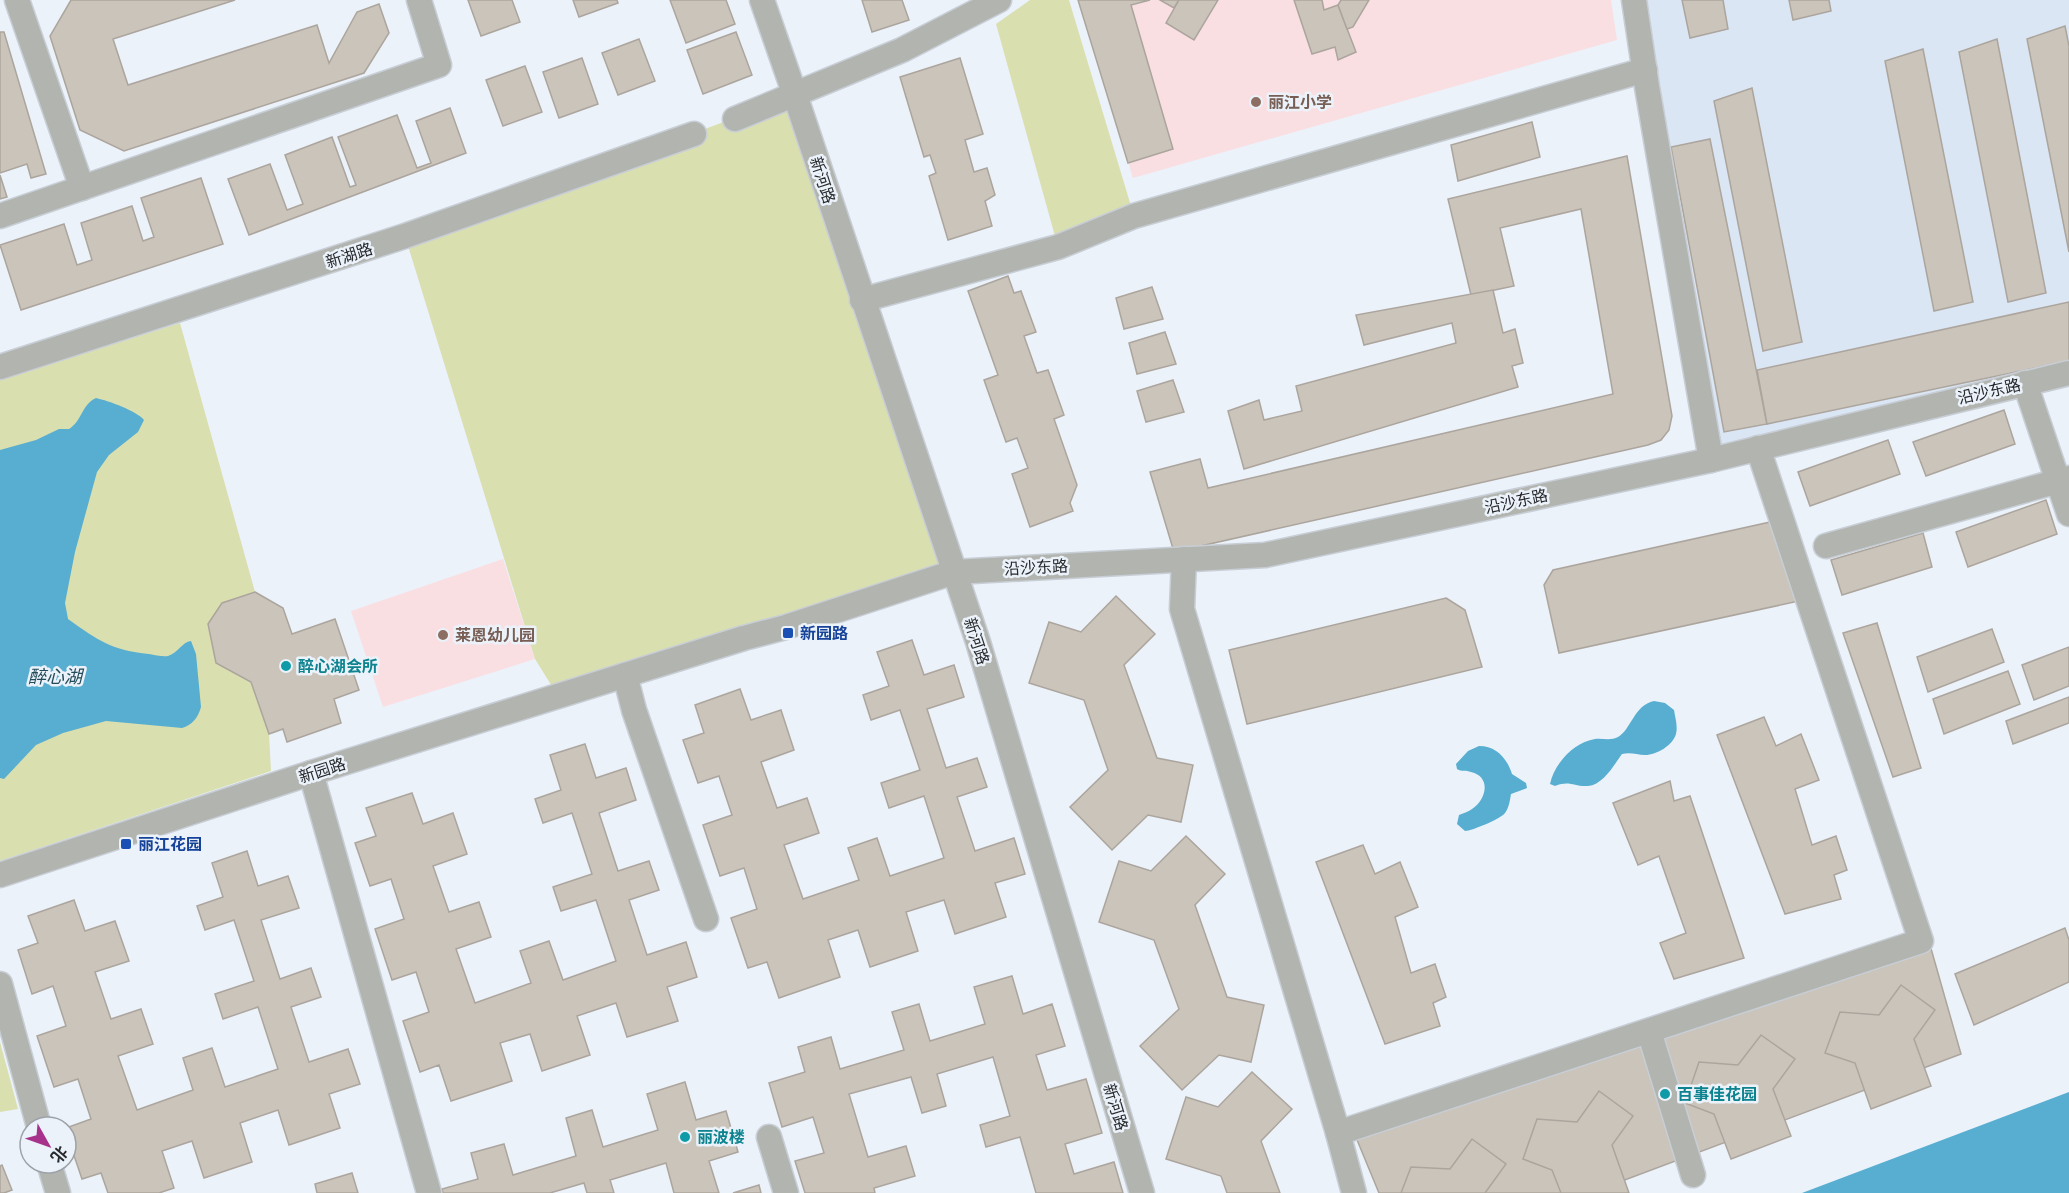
<svg xmlns="http://www.w3.org/2000/svg" width="2069" height="1193" viewBox="0 0 2069 1193" font-family="Manrope,'Noto Sans SC',sans-serif">
<style>
.built{fill:#dbe6f5}
.education{fill:#fadfe2}
.green{fill:#dadfb0}
.water{fill:#57aed0}
.building{fill:#cac4bb;stroke:#aca59d;stroke-width:1.5}
.lines{fill:none;stroke-linecap:round;stroke-linejoin:round}
.minor-casing{stroke:#c8ced5;stroke-width:27}
.minor{stroke:#b2b4b0;stroke-width:24}
.education-dot{fill:#8d6e63;stroke:#ebf2fa;stroke-width:2}
.transit-dot{fill:#1a4fb4;stroke:#ebf2fa;stroke-width:2}
.culture-dot{fill:#0f9aa8;stroke:#ebf2fa;stroke-width:2}
.labels{text-anchor:middle;stroke-width:5;stroke-linejoin:round;paint-order:stroke}
.education-label{font-size:16px;font-weight:bold;fill:#785e54;stroke:#ebf2fa;text-anchor:start}
.street-label{font-size:16px;fill:#27292c;stroke:#ebf2fa}
.transit-label{font-size:16px;font-weight:bold;fill:#164399;stroke:#ebf2fa;text-anchor:start}
.culture-label{font-size:16px;font-weight:bold;fill:#0d838f;stroke:#ebf2fa;text-anchor:start}
.water-label{font-size:18px;font-style:italic;fill:#244b5a;stroke:#ebf2fa}
</style>
<rect width="100%" height="100%" fill="#ebf2fa"/>
<!-- built -->
<path class="built" d="M1634,0H2069V375L1711,460Z"/>
<!-- education -->
<g class="education">
<path d="M1078,0H1611L1617,40L1133,178Z"/>
<path d="M503,559L535,659L383,707L351,611Z"/>
</g>
<!-- green -->
<g class="green">
<path d="M1030,0H1069L1134,216L1058,247L996,24Z"/>
<path d="M795,95L953,569L553,688L535,659L405,236L567,181Z"/>
<path d="M180,323L255,592L222,604L208,624L216,663L251,682L269,734L271,771L0,861V380Z"/>
<path d="M0,1042L18,1109L0,1112Z"/>
</g>
<!-- water -->
<g class="water">
<path d="M96,398C109,401 137,411 144,420L138,432L109,455L97,472L75,552L65,603L68,619C99,641 111,650 149,654C155,655 163,657 168,656C178,653 182,642 191,641L196,654L201,707C198,718 192,725 182,728L106,721L63,733L36,745L4,779L0,778V450L36,440L59,429H69C82,421 82,404 96,398Z"/>
<path d="M1654,701L1665,703L1674,710C1675,717 1678,726 1676,734C1673,745 1657,755 1645,755C1637,755 1631,752 1622,754C1614,765 1603,785 1588,786C1574,787 1570,780 1555,786L1550,784C1554,764 1574,742 1595,739C1602,738 1611,741 1618,737C1631,730 1634,705 1654,701Z"/>
<path d="M1479,746C1496,746 1507,758 1512,774L1526,783L1527,788L1511,794C1510,800 1509,808 1505,813C1502,818 1472,831 1465,831L1457,824L1459,815C1463,813 1468,812 1472,809C1486,800 1492,777 1471,772C1466,770 1462,772 1457,769L1456,764L1468,751Z"/>
<path d="M2069,1092V1193H1802Z"/>
</g>
<!-- building -->
<g class="building">
<path d="M71,0H235L113,39L128,85L317,25L329,63L357,12L379,4L389,33L364,73L124,151L80,130L50,36Z"/>
<path d="M468,0H512L520,22L481,36Z"/>
<path d="M573,0H617L618,3L579,17Z"/>
<path d="M670,0H726L735,24L686,43Z"/>
<path d="M862,0H902L909,20L872,32Z"/>
<path d="M1078,0H1150L1131,5L1173,149L1128,163Z"/>
<path d="M1160,0H1179L1174,8Z"/>
<path d="M1179,0H1218L1194,40L1166,23Z"/>
<path d="M1294,0H1322L1324,10L1338,5L1356,52L1338,60L1335,47L1312,54Z"/>
<path d="M1341,0H1369L1353,27L1347,29L1338,5Z"/>
<path d="M1682,0H1723L1728,29L1690,38Z"/>
<path d="M1789,0H1829L1831,11L1793,20Z"/>
<path d="M2065,26L2069,46V252L2027,39Z"/>
<path d="M0,32H4L46,174L31,178L27,164L0,173Z"/>
<path d="M736,32L752,75L703,94L687,50Z"/>
<path d="M639,39L655,81L618,95L602,53Z"/>
<path d="M1997,39L2046,293L2008,302L1959,52Z"/>
<path d="M1923,49L1973,302L1934,311L1885,61Z"/>
<path d="M582,58L598,104L559,118L543,72Z"/>
<path d="M960,58L983,134L965,140L974,172L987,168L995,195L985,201L992,226L948,240L929,176L936,173L930,155L924,157L900,77Z"/>
<path d="M525,66L542,112L503,126L486,80Z"/>
<path d="M1752,88L1802,342L1763,351L1714,101Z"/>
<path d="M450,108L466,153L249,235L228,179L270,164L287,210L303,204L285,155L332,137L350,187L356,185L338,137L397,115L417,168L431,163L416,121Z"/>
<path d="M1532,122L1540,157L1458,181L1451,145Z"/>
<path d="M1710,139L1767,424L1724,432L1671,147Z"/>
<path d="M1627,156L1672,416L1669,430L1661,440L1648,445L1174,552L1150,472L1200,459L1208,488L1613,394L1581,209L1500,228L1514,286L1471,295L1448,199Z"/>
<path d="M0,175L7,197L0,199Z"/>
<path d="M201,178L223,244L21,310L0,245L64,224L77,265L92,260L81,223L132,206L143,241L154,237L141,198Z"/>
<path d="M1008,276L1014,293L1021,291L1036,332L1024,336L1037,373L1048,370L1064,415L1054,419L1077,485L1070,503L1073,511L1030,527L1012,474L1028,468L1017,438L1006,442L984,380L998,375L968,291Z"/>
<path d="M1152,287L1163,319L1124,329L1116,298Z"/>
<path d="M1493,290L1503,333L1515,329L1523,363L1512,366L1518,387L1244,469L1228,411L1259,400L1264,420L1302,411L1296,386L1456,343L1452,323L1364,345L1356,315Z"/>
<path d="M2069,302V361L1767,424L1757,370Z"/>
<path d="M1165,332L1176,364L1137,374L1129,343Z"/>
<path d="M1173,380L1184,412L1146,422L1137,391Z"/>
<path d="M2004,410L2015,444L1926,476L1913,442Z"/>
<path d="M1888,440L1900,474L1810,506L1798,472Z"/>
<path d="M2046,500L2057,534L1968,567L1956,532Z"/>
<path d="M1775,521L1799,601L1559,653L1544,585L1553,570Z"/>
<path d="M1923,533L1932,567L1842,595L1831,560Z"/>
<path d="M255,592L283,608L292,634L335,619L359,690L334,699L341,723L287,742L283,729L269,734L251,682L216,663L208,624L222,603Z"/>
<path d="M1116,596L1155,634L1124,665L1157,758L1193,765L1181,822L1148,815L1112,850L1070,807L1108,770L1084,700L1029,683L1049,622L1081,632Z"/>
<path d="M1446,598L1465,610L1482,667L1247,724L1229,650Z"/>
<path d="M1877,623L1921,768L1893,777L1843,633Z"/>
<path d="M1992,629L2004,662L1928,692L1917,657Z"/>
<path d="M912,640L924,675L954,665L964,697L927,709L946,768L977,758L987,787L957,797L975,851L1014,838L1025,874L995,883L1006,917L955,934L944,900L906,912L918,951L870,967L858,930L828,940L840,977L779,998L767,962L748,968L731,918L757,909L744,868L720,876L703,825L732,815L719,776L698,783L683,740L704,733L695,705L740,689L751,720L781,710L794,750L761,762L777,808L807,798L819,833L784,845L803,899L859,880L848,848L877,838L890,876L944,858L924,796L889,808L881,783L920,770L900,710L871,720L863,695L889,686L877,652Z"/>
<path d="M2069,647V686L2034,700L2022,665Z"/>
<path d="M2008,671L2020,704L1944,734L1933,699Z"/>
<path d="M2069,697V723L2013,744L2006,721Z"/>
<path d="M1764,717L1776,746L1801,734L1819,780L1795,789L1812,845L1836,836L1847,870L1834,875L1841,899L1785,914L1717,735Z"/>
<path d="M585,744L596,778L626,768L636,800L599,813L618,871L649,861L659,890L629,900L647,955L686,942L697,977L667,987L678,1021L627,1037L616,1003L577,1016L590,1055L542,1071L530,1034L500,1043L512,1081L451,1101L439,1065L420,1072L403,1021L429,1012L416,972L392,980L375,929L404,919L391,879L370,886L355,843L376,836L366,808L412,793L423,824L453,813L467,854L433,866L449,912L479,902L491,937L456,949L475,1003L531,983L520,951L549,941L563,980L616,961L596,900L561,911L553,887L592,874L572,813L543,823L535,799L561,790L550,755Z"/>
<path d="M1670,781L1674,801L1690,796L1744,958L1674,979L1660,943L1686,933L1659,856L1638,865L1613,803Z"/>
<path d="M1186,836L1225,874L1195,905L1227,997L1264,1005L1251,1062L1219,1055L1182,1090L1140,1046L1179,1009L1154,940L1099,922L1119,861L1151,871Z"/>
<path d="M1363,845L1375,874L1400,862L1418,907L1395,917L1411,973L1435,964L1446,997L1433,1003L1440,1026L1385,1044L1316,862Z"/>
<path d="M247,851L258,886L288,876L299,908L261,920L280,979L311,968L321,997L291,1007L309,1062L348,1049L360,1084L329,1094L340,1128L289,1145L278,1110L240,1123L252,1162L204,1178L192,1141L162,1151L174,1188L159,1193H108L101,1173L82,1179L66,1132V1128L91,1119L78,1079L54,1087L37,1036L66,1026L53,986L32,994L18,950L38,943L28,916L74,900L85,931L115,921L129,961L95,972L111,1019L141,1009L153,1044L118,1056L137,1110L193,1090L183,1058L212,1048L225,1087L278,1069L258,1007L223,1019L215,994L254,981L234,920L205,930L197,906L223,897L212,863Z"/>
<path d="M2065,928L2069,940V982L1974,1025L1955,974Z"/>
<path d="M1930,945L1961,1054L1590,1193H1379L1355,1135Z"/>
<path d="M1012,976L1023,1014L1052,1004L1065,1046L1036,1055L1047,1090L1086,1079L1102,1133L1065,1144L1074,1174L1114,1162L1123,1193H1036L1020,1137L986,1147L980,1125L1010,1116L993,1057L937,1074L946,1106L922,1113L911,1077L849,1094L868,1157L906,1146L915,1176L874,1188L875,1193H805L795,1161L824,1153L813,1117L782,1127L769,1083L805,1072L798,1047L831,1037L840,1069L904,1050L892,1012L919,1004L930,1041L985,1024L974,987Z"/>
<path d="M1901,985L1935,1010L1914,1039L1931,1086L1871,1109L1855,1063L1825,1053L1840,1012L1879,1015Z"/>
<path d="M1761,1035L1795,1059L1773,1089L1791,1136L1731,1159L1714,1114L1685,1103L1699,1062L1738,1065Z"/>
<path d="M1252,1072L1292,1109L1261,1141L1280,1193H1227L1221,1176L1166,1159L1186,1097L1218,1107Z"/>
<path d="M685,1082L696,1120L726,1111L738,1152L709,1161L719,1193H674L666,1163L610,1180L614,1193H587L584,1183L550,1193H443L442,1189L478,1179L471,1153L504,1144L513,1175L576,1156L566,1118L592,1110L603,1147L658,1130L647,1094Z"/>
<path d="M1599,1091L1633,1116L1612,1145L1629,1193H1561L1552,1170L1523,1159L1537,1119L1577,1122Z"/>
<path d="M1472,1139L1506,1164L1485,1193H1401L1411,1167L1450,1169Z"/>
<path d="M2,1165L12,1190L4,1193H0V1166Z"/>
<path d="M352,1173L358,1193H317L315,1184Z"/>
<path d="M759,1185L761,1193H733Z"/>
</g>
<g class="lines">
<defs>
<g id="minor">
<path d="M17,0L82,188"/>
<path d="M762,0L795,95L978,642L1142,1193"/>
<path d="M1634,0L1647,87L1711,460"/>
<path d="M735,119L902,50L999,0"/>
<path d="M0,216L439,65L419,0"/>
<path d="M862,300L1058,247L1134,216L1645,70"/>
<path d="M0,367L405,236L694,134"/>
<path d="M2025,383L2069,514"/>
<path d="M1826,546L2069,478"/>
<path d="M1184,559L1182,609L1338,1133L1921,941L1758,448"/>
<path d="M625,675L634,710L706,919"/>
<path d="M311,773L429,1193"/>
<path d="M0,875L311,773L744,638L786,627L954,572L1265,555L1711,460L2069,373"/>
<path d="M0,984L39,1127"/>
<path d="M1649,1031L1693,1175"/>
<path d="M1338,1133L1354,1193"/>
<path d="M769,1137L786,1193"/>
<path d="M49,1163L58,1193"/>
</g>
</defs>
<!-- minor casing -->
<use href="#minor" class="minor-casing"/>
<!-- minor -->
<use href="#minor" class="minor"/>
</g>
<!-- markers -->
<g class="education-dot">
<circle cx="1256" cy="102" r="6"/>
<circle cx="443" cy="635" r="6"/>
</g>
<g class="transit-dot">
<rect x="782" y="627" width="12" height="12" rx="3"/>
<rect x="120" y="838" width="12" height="12" rx="3"/>
</g>
<g class="culture-dot">
<circle cx="286" cy="666" r="6"/>
<circle cx="1665" cy="1094" r="6"/>
<circle cx="685" cy="1137" r="6"/>
</g>
<g class="labels">
<!-- education labels -->
<g class="education-label">
<text x="1268" y="108">丽江小学</text>
<text x="455" y="641">莱恩幼儿园</text>
</g>
<!-- street labels -->
<g class="street-label">
<text transform="translate(823 180) rotate(72)" y="6">新河路</text>
<text transform="translate(349 255) rotate(-18)" y="6">新湖路</text>
<text transform="translate(1989 391) rotate(-13)" y="6">沿沙东路</text>
<text transform="translate(1516 501) rotate(-12)" y="6">沿沙东路</text>
<text transform="translate(1036 567) rotate(-3)" y="6">沿沙东路</text>
<text transform="translate(977 641) rotate(72)" y="6">新河路</text>
<text transform="translate(322 770) rotate(-18)" y="6">新园路</text>
<text transform="translate(1116 1107) rotate(73)" y="6">新河路</text>
</g>
<!-- transit labels -->
<g class="transit-label">
<text x="800" y="639">新园路</text>
<text x="138" y="850">丽江花园</text>
</g>
<!-- culture labels -->
<g class="culture-label">
<text x="298" y="672">醉心湖会所</text>
<text x="1677" y="1100">百事佳花园</text>
<text x="697" y="1143">丽波楼</text>
</g>
<!-- water labels -->
<g class="water-label">
<text x="55" y="683">醉心湖</text>
</g>
</g>
<!-- north arrow -->
<g transform="translate(48 1145) rotate(130)"><circle r="28" fill="#ebf2fa" stroke="#9da2a8" stroke-width="1.5"/>
<path d="M0-4.5L10 22L0 15L-10 22Z" fill="#a7328b"/>
<text y="-9" font-size="16" font-weight="bold" text-anchor="middle" fill="#27292c">北</text>
</g>
</svg>
